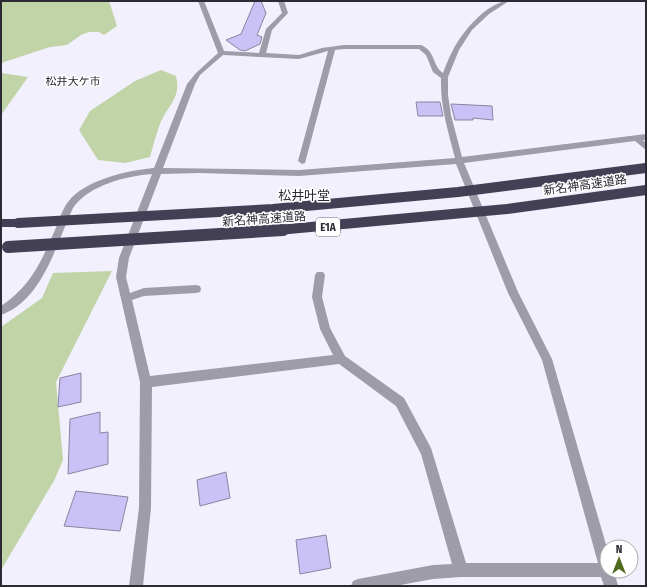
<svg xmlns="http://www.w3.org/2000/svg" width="647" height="587" viewBox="0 0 647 587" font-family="'Fira Sans Condensed','Noto Sans JP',sans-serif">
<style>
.green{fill:#c0d4a7}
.building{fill:#cac1f6;stroke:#89859f}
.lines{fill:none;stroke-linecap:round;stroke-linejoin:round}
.minor{fill:#9e9ca8;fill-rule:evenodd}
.motorway{fill:#433f55;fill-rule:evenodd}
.motorway-bridge-far1{stroke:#433f55;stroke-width:10}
.motorway-bridge{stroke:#433f55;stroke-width:12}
.labels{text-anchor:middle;stroke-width:3;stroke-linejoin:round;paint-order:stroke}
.far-neighbourhood-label{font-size:11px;fill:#2c2b35;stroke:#fff}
.shield{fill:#fff;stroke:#6b6b72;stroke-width:1}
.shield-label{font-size:11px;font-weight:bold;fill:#2c2b35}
.street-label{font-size:12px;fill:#2c2b35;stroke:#fff}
.neighbourhood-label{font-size:13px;fill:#2c2b35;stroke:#fff}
</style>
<rect width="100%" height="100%" fill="#f2f0fc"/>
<!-- green -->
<g class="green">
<path d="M1,1H109L117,26L104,35L99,32H89L81,35L67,45L50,47L1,63Z"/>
<path d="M161,70L176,76C182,98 167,106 160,124C156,135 153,146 150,157L125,163L98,160L79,130L90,111L135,81Z"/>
<path d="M1,73L28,77L1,115Z"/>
<path d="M112,271L56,382L63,460L55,479L1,570V327L42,298L53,273Z"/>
</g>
<!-- building -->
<g class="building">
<path d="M255,1H261L266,13L257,35L262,37L260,44L245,51L240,50L226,40L241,34Z"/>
<path d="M416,102H440L443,116H418Z"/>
<path d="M451,104L492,106L493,120L473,118V120H455Z"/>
<path d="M81,373V402L58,407L60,378Z"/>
<path d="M100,412V433L108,432V464L68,474L70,419Z"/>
<path d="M226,472L230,498L200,506L197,480Z"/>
<path d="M76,491L128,497L120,531L64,526Z"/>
<path d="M326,535L331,568L300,574L296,540Z"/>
</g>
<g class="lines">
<!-- minor -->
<path class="minor" d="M198,1H204L224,51L259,53L266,29L282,13L278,1H284L288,13L272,30L266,53L299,55L322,48L344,45H421C436,51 432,66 443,73C446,65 449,57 453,50C462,32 488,1 509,1L489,14L472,30L459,50L448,77V95L451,115L462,157L646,134V140H643L646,143V150L635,141L464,163L518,292L552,359L607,548V571H614L618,586H604L601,577H461L433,579L395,586H351L353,581L358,579L433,565L452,564L421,454L396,406L339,364L152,387L151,508L143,586H129L139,508L140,382L116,277L119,258L152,174C126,176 89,185 73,208C56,244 43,300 1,315V306C31,286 41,262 55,230C59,220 62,210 68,202C84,180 129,170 154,168L187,84L196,73L218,53ZM344,49H419L426,55L433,72L441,78C440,106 448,131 455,158L299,170L163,168L195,84L200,75L223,55L299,59L328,51L298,161L302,164L305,163L335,50ZM456,164L508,293L542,360L598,563H466L431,448L404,398L345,356L330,328L322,297L325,275L323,272H317L315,275L312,297L320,329L333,355L150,376L132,300L144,296L196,293L200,292L201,289L200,286L196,285L144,288L130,293L126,277L129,258L161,174L199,173L299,176Z"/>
<!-- motorway -->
<path class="motorway" d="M1,219H18L23,223L18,227H1Z"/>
<!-- motorway-bridge-far1 -->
<g class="motorway-bridge-far1">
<path d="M18,223L273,209L458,192L646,168"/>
<path d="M267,231L507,209L646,190"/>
</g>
<!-- motorway-bridge -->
<path class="motorway-bridge" d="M8,247L283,230"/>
</g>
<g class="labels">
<!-- far-neighbourhood labels -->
<g class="far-neighbourhood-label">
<text x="73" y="85">松井大ケ市</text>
</g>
<!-- shield labels -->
<rect class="shield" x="316" y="218" width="24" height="18" rx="3"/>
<g class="shield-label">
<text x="328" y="231">E1A</text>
</g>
<!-- street labels -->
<g class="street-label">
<text transform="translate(585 185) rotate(-8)" y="4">新名神高速道路</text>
<text transform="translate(264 219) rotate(-4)" y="4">新名神高速道路</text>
</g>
<!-- neighbourhood labels -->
<g class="neighbourhood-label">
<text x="304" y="200">松井叶堂</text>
</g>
</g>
<!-- border -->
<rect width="647" height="587" fill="none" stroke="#2c2b35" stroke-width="4"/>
<!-- north arrow -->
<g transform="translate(619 559)"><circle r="19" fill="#ffffff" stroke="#abaaae"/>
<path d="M0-3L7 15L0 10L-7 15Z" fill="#4e6b1f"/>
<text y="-6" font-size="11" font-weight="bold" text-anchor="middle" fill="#2c2b35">N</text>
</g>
</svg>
